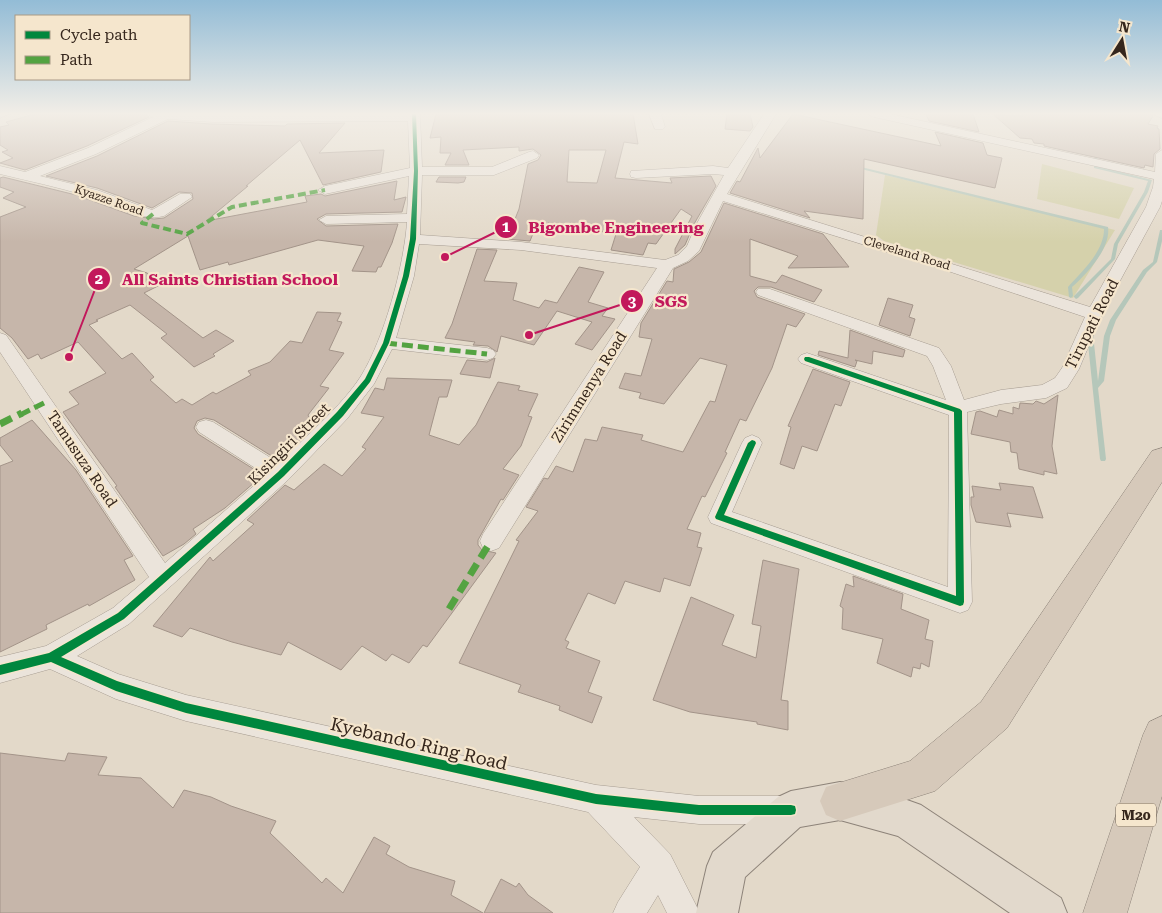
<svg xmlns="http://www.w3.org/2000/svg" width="1162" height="913" viewBox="0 0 1162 913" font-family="'Roboto Serif',serif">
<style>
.green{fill:#d5d1ab}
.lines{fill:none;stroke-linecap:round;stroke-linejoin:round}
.stream{fill:#b5c7ba;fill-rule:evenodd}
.building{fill:#c6b6aa;stroke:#a39489;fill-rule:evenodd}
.minor-casing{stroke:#a89e93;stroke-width:1}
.major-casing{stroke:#8d8379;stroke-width:2}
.highway-casing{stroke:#8d8379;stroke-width:1}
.minor{fill:#ebe4db;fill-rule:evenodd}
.major{fill:#e2d9cc;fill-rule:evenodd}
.highway{fill:#d6c9ba;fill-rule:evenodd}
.quiet-far2{stroke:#53a341;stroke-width:4;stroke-dasharray:8 4;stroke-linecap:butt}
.quiet-far1{stroke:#53a341;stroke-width:5;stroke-dasharray:11 5;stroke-linecap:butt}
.quiet{stroke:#53a341;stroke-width:7;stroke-dasharray:13 7;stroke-linecap:butt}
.cycleway-casing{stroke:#f5e6cd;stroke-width:3}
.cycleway{fill:#00873e;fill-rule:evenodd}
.labels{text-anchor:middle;stroke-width:4.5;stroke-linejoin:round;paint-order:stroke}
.far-street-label{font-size:12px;fill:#35261c;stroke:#f5e6cd}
.shield{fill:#f5e6cd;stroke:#6f6051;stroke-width:1}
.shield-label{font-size:14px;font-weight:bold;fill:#35261c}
.street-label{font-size:15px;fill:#35261c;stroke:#f5e6cd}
.near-street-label{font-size:18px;fill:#35261c;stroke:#f5e6cd}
.leader{fill:none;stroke:#c2185b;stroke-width:2}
.callout-dot{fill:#c2185b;stroke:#f5e6cd;stroke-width:2}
.mark-label{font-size:15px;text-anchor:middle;font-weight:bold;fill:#fff}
.callout-label{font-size:16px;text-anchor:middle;font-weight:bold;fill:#c2185b;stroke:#f5e6cd;stroke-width:4.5;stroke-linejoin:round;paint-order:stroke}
</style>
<rect width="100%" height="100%" fill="#e3d9c9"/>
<!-- green -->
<g class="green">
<path d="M1042,164L1134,188L1119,219L1037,199Z"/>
<path d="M885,175L1115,230L1073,298L884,241L876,235Z"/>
</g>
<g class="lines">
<!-- stream -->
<g class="stream">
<path d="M1095,149L1098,150L1097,166L1152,180L1148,192L1118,244L1115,259L1078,298L1076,299L1074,297V296L1111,259L1114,244L1144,192L1148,181L1094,168Z"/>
<path d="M857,166L1108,227C1111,248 1087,274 1072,287L1073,296L1071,298L1069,297L1068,287C1082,271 1104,252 1104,229L857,168Z"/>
<path d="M1160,230H1162V241L1157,262L1147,272L1116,320L1110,336L1104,381L1098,388L1106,459L1105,461H1101L1100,459L1087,334L1090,332L1093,334L1098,381L1104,336L1110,320L1143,270L1153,262Z"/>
</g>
</g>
<!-- building -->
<g class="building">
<path d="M35,114H145L149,117L87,146L25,170L0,163L13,158L2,152L8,150L0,145V127L9,125L6,122Z"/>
<path d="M436,114H633L638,144L624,142L615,178L672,183L670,178L711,176L716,186L694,224L685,245L675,254V249L692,216L681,209L656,244L648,243L643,255L611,250L616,234L548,223L546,229L534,231L530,241L507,239L519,209L528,164L538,160L541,155L533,149L519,151V147L463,150L469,165H445L451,153H440L441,137L430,138ZM569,150H606L597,183L567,182Z"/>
<path d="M727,114H750L753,127L750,131L725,129Z"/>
<path d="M793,114L941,146L935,132L983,143L987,155L1002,158L995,188L864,159L863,219L804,211L810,218L730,193L737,181L740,182L758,148L760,158Z"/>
<path d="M926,114H973L979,132L929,121Z"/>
<path d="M1023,114H1151L1153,116L1148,124L1158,126L1157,128L1159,129L1160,149L1154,154L1153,167L1145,165L1144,168L1044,146V144L1034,143L1032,139L1020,138L994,115L1023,116Z"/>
<path d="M168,121L211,124L285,126L287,124L345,123L319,153L384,150L381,172L323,185L300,140L246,186H248L206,221L307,202L305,196L321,194L325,196L397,181L394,200L406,197L402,212L326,214L317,219L326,226L398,224L392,243L381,267H378L376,272L352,271L364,246L318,240L229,265L228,262L200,270L188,236L134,269L147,273L162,284L144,293L203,338L216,330L234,341L213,354L215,356L194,367L161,338L167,334L130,305L96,320L98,321L89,325L122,359L132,353L154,377L150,380L176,403L182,399L192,405L213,392L216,394L251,375L248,371L270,362L290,341L302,343L317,312L341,313L337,321L342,322L329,350L344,353L320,386L329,388L308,415L313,428L278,460L214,420L205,418L197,421L194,428L198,434L263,475L225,508L193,529L196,534L184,544L163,556L115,487L117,486L63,412L79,404L69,392L106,373L78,342L41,359L38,354L28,359L12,338L0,328V217L26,207L3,198L14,192L0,187V178L3,177L76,195L134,216L154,219L164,218L193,199L192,193L179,192L152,208L97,188L46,176L97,156Z"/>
<path d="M439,177H466L464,182L458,183L436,182Z"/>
<path d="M724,203L823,234L849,267L788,268L798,256L750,239V276L776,283L782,275L822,290L814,302L771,287H758L754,291L757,297L805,314L796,327L787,324L772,368L746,421L740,419L725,452L727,453L705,497L702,496L687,529L701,533L697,547L702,548L690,586L664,578L660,592L625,581L615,604L588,593L565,640L569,642L566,648L600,661L588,692L602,697L592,723L559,710L560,706L518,692L521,685L459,663L519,541L516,540L538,511L526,507L544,478L548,479L556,466L573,472L585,439L597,441L602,427L643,435L641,440L683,452L710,401L715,402L727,365L700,358L664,404L639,398L641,393L619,388L625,373L641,376L652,339L639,337L641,323L667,281L673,282L674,269L689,262L701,252Z"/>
<path d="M477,249L497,250L484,281L517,283L513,300L539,308L545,300L557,303L579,267L604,272L588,302L608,308L602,316L615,319L592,350L575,344L592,322L557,311L534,345L501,336L497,352L488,346L473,345L475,342L445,338L452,324Z"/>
<path d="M888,298L913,305L909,317L915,319L910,336L879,325Z"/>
<path d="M850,330L905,350L903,357L873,351L872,364L855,360L857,361L855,367L818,355L819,351L848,358Z"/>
<path d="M495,358L490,378L460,374L467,360L487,362Z"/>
<path d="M813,369L850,382L841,406L835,404L817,451L802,446L794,469L780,464L791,427L788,426Z"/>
<path d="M387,378L452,380L447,397H439L429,435L459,445L476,425L498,382L520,386L518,390L538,394L528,416L532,417L521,446L503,469L519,475L503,500L501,499L478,540V545L482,550L496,553L427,647L423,645L409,663L392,654L386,661L362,646L341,670L288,642L281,655L232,642L190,628L182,637L153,626L210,557L213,561L254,524L247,520L285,485L294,490L324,464L342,476L366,449L362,447L384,417L361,413L375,388L384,390Z"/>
<path d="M1058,395L1052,446L1057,474L1044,471V475L1019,469L1017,453L1011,452L1010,442L971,434L976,412L980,411L997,417L999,410L1013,414V407L1019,409L1020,403L1033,404L1036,401L1044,404Z"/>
<path d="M32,420L76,470L133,556L124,560L135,580L89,606L88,604L46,625L47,629L0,652V466L13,461L0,445V438Z"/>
<path d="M999,483L1033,487L1043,518L1007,513L1011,527L976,522L971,505V497H974L972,486L1001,490Z"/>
<path d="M763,560L799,569L781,700L788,701V730L757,724V722L690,712L653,700L691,597L734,615L722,645L756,658L761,626L752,624Z"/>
<path d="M853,576L903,594L901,609L929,620L925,639L933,641L929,667L921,663L920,669L913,667L911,677L877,663L883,639L842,629L843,608L840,606L846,584L854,587Z"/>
<path d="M0,753L65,761L68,753L107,757L98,775L141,778L173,808L184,790L211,797L231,806L276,821L270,833L322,883L326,878L343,893L374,837L390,846L386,854L409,867L455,881L451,895L483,913H0Z"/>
<path d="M501,879L516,887L519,883L528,895L553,913H484Z"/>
</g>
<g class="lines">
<defs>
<g id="minor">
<path d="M0,114H9L0,118Z"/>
<path d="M147,114H420L422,167H492L529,152L533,151L539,155L537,158L494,175H422L420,235L521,242L665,260L678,255L687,246L696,225L724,175L713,174L636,178L631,177L630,174L631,171L713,166L728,168L764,114H776L727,194L1090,307L1146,207L1153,187L1154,179L874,117L868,114H890L1155,172L1156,154L1162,150V201L1160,207L1102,314L1079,369L1067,388L1046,398L1001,404L967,412L972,602L968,610L960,613L711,523L708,517L742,443L745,438L752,435L759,438L762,443L732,512L948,587L949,415L801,363L798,359L801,355L807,353L946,400L933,366L927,356L758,295L756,292L758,289H770L939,348L951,366L964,400L1001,390L1042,385L1055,378L1062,368L1085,317L942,269L723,201L699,251L688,261L673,268L499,548L491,551L483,548L480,541L483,534L657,268L521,250L419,244L414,276L396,338L487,348L493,350L496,354L493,358L487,360L392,349L374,384L347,419L288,480L129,624L77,656L118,674L186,695L596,785L699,796H789L799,800L803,810L799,820L789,824H699L634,817L670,854L700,913H667L658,895L647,913H613L618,902L640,867L588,812L186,721L116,699L50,669L0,683V657L46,646L113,608L149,577L0,352V333L6,335L165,563L266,475L199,432L196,427L199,422L206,420L213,422L279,463C305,437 342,406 361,376C384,339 404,266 407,222L326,224L319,220L326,216L407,214L409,176L325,194L318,190L325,186L410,168L408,121L213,122L168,119L96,154L40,176L97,190L152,210L180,194H190L192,197L164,216C139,222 110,203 87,196C58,187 29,181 0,174V166L25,172L88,148L153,117Z"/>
<path d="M649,114H661L665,127L663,129H655Z"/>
<path d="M1153,114H1162V118Z"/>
</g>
<path id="major" d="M840,782L907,800L921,805L1061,898L1067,913H1010L898,836L840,820L800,827L745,877L738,913H696L707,866L713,852L778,797L791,791Z"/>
<g id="highway">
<path d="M1162,448V482L1007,728L935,791L840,821L826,815L820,801L826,787L910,761L981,702L1152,451Z"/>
<path d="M1162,716V796L1127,913H1083L1143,735L1149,722Z"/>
</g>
</defs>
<!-- minor casing -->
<use href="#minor" class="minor-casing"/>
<!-- major casing -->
<use href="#major" class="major-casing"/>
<!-- highway casing -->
<use href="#highway" class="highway-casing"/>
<!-- minor -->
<use href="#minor" class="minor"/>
<!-- major -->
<use href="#major" class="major"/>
<!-- highway -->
<use href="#highway" class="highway"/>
<!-- quiet-far2 -->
<path class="quiet-far2" d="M153,214L142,223L187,234L232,207L325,190"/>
<!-- quiet-far1 -->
<g class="quiet-far1">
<path d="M386,343L487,354"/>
<path d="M20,415L44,403"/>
</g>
<!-- quiet -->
<g class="quiet">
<path d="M0,424L22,413"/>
<path d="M449,609L491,541"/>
</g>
<defs>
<g id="cycleway">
<path d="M412,114H416L418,171L416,239L409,276L389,343L370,382L343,416L284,476L124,619L61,657L117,681L186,703L596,794L699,805H791L795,806L796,810L795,814L791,815H699L596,804L186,713L116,691L51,662L0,675V665L49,653L118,613L278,472L337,412L365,379L383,343L403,276L410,239L414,171Z"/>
<path d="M805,357H809L960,409L962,411L964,602L963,605L960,606L716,519L715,517L748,443L752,440L755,441L756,443L724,515L956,596L954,412L805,361L804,359Z"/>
</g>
</defs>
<!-- cycleway casing -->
<use href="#cycleway" class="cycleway-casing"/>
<!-- cycleway -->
<use href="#cycleway" class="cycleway"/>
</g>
<!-- sky -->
<linearGradient id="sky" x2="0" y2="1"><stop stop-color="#93bcd6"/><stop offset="0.47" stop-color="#f2eee7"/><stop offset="1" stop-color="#f2eee7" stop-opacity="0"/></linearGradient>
<rect width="1162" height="242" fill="url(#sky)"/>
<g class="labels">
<!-- far-street labels -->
<g class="far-street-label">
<text transform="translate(109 200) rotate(19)" y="4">Kyazze Road</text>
<text transform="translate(907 253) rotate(17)" y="4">Cleveland Road</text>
</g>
<!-- shield labels -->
<rect class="shield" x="1116" y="803.5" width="40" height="23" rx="4"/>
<g class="shield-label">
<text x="1136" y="820">M20</text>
</g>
<!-- street labels -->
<g class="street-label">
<text transform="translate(1092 324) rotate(-63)" y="5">Tirupati Road</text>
<text transform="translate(589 387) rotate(-58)" y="5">Zirimmenya Road</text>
<text transform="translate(289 444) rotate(-45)" y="5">Kisingiri Street</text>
<text transform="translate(82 459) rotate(56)" y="5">Tamusuza Road</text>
</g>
<!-- near-street labels -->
<g class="near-street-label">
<text transform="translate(419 744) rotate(13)" y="6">Kyebando Ring Road</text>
</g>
</g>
<!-- callouts -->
<path class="leader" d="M445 257L506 227M69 357L99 279M529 335L632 301"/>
<g class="callout-dot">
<circle cx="445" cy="257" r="5"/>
<circle cx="69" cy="357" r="5"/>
<circle cx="529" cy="335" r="5"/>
<circle cx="506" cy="227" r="12"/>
<circle cx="99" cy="279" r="12"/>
<circle cx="632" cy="301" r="12"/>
</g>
<g class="mark-label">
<text x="506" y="232">1</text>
<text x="99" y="284">2</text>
<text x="632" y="307">3</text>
</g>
<g class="callout-label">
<text x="616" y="233">Bigombe Engineering</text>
<text x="230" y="285">All Saints Christian School</text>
<text x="671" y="307">SGS</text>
</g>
<!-- legend -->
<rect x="15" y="15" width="175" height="65" fill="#f5e6cd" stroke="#a89986"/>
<rect x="25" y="31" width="25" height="8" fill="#00873e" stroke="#a89986"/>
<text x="60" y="40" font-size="15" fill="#35261c">Cycle path</text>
<rect x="25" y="56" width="25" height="8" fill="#53a341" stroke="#a89986"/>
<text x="60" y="65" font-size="15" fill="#35261c">Path</text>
<!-- north arrow -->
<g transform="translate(1122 40) rotate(11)" stroke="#f5e6cd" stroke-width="4" paint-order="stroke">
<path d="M0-4L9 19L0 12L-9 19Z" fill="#35261c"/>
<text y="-8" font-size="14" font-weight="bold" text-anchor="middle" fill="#35261c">N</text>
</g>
</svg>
